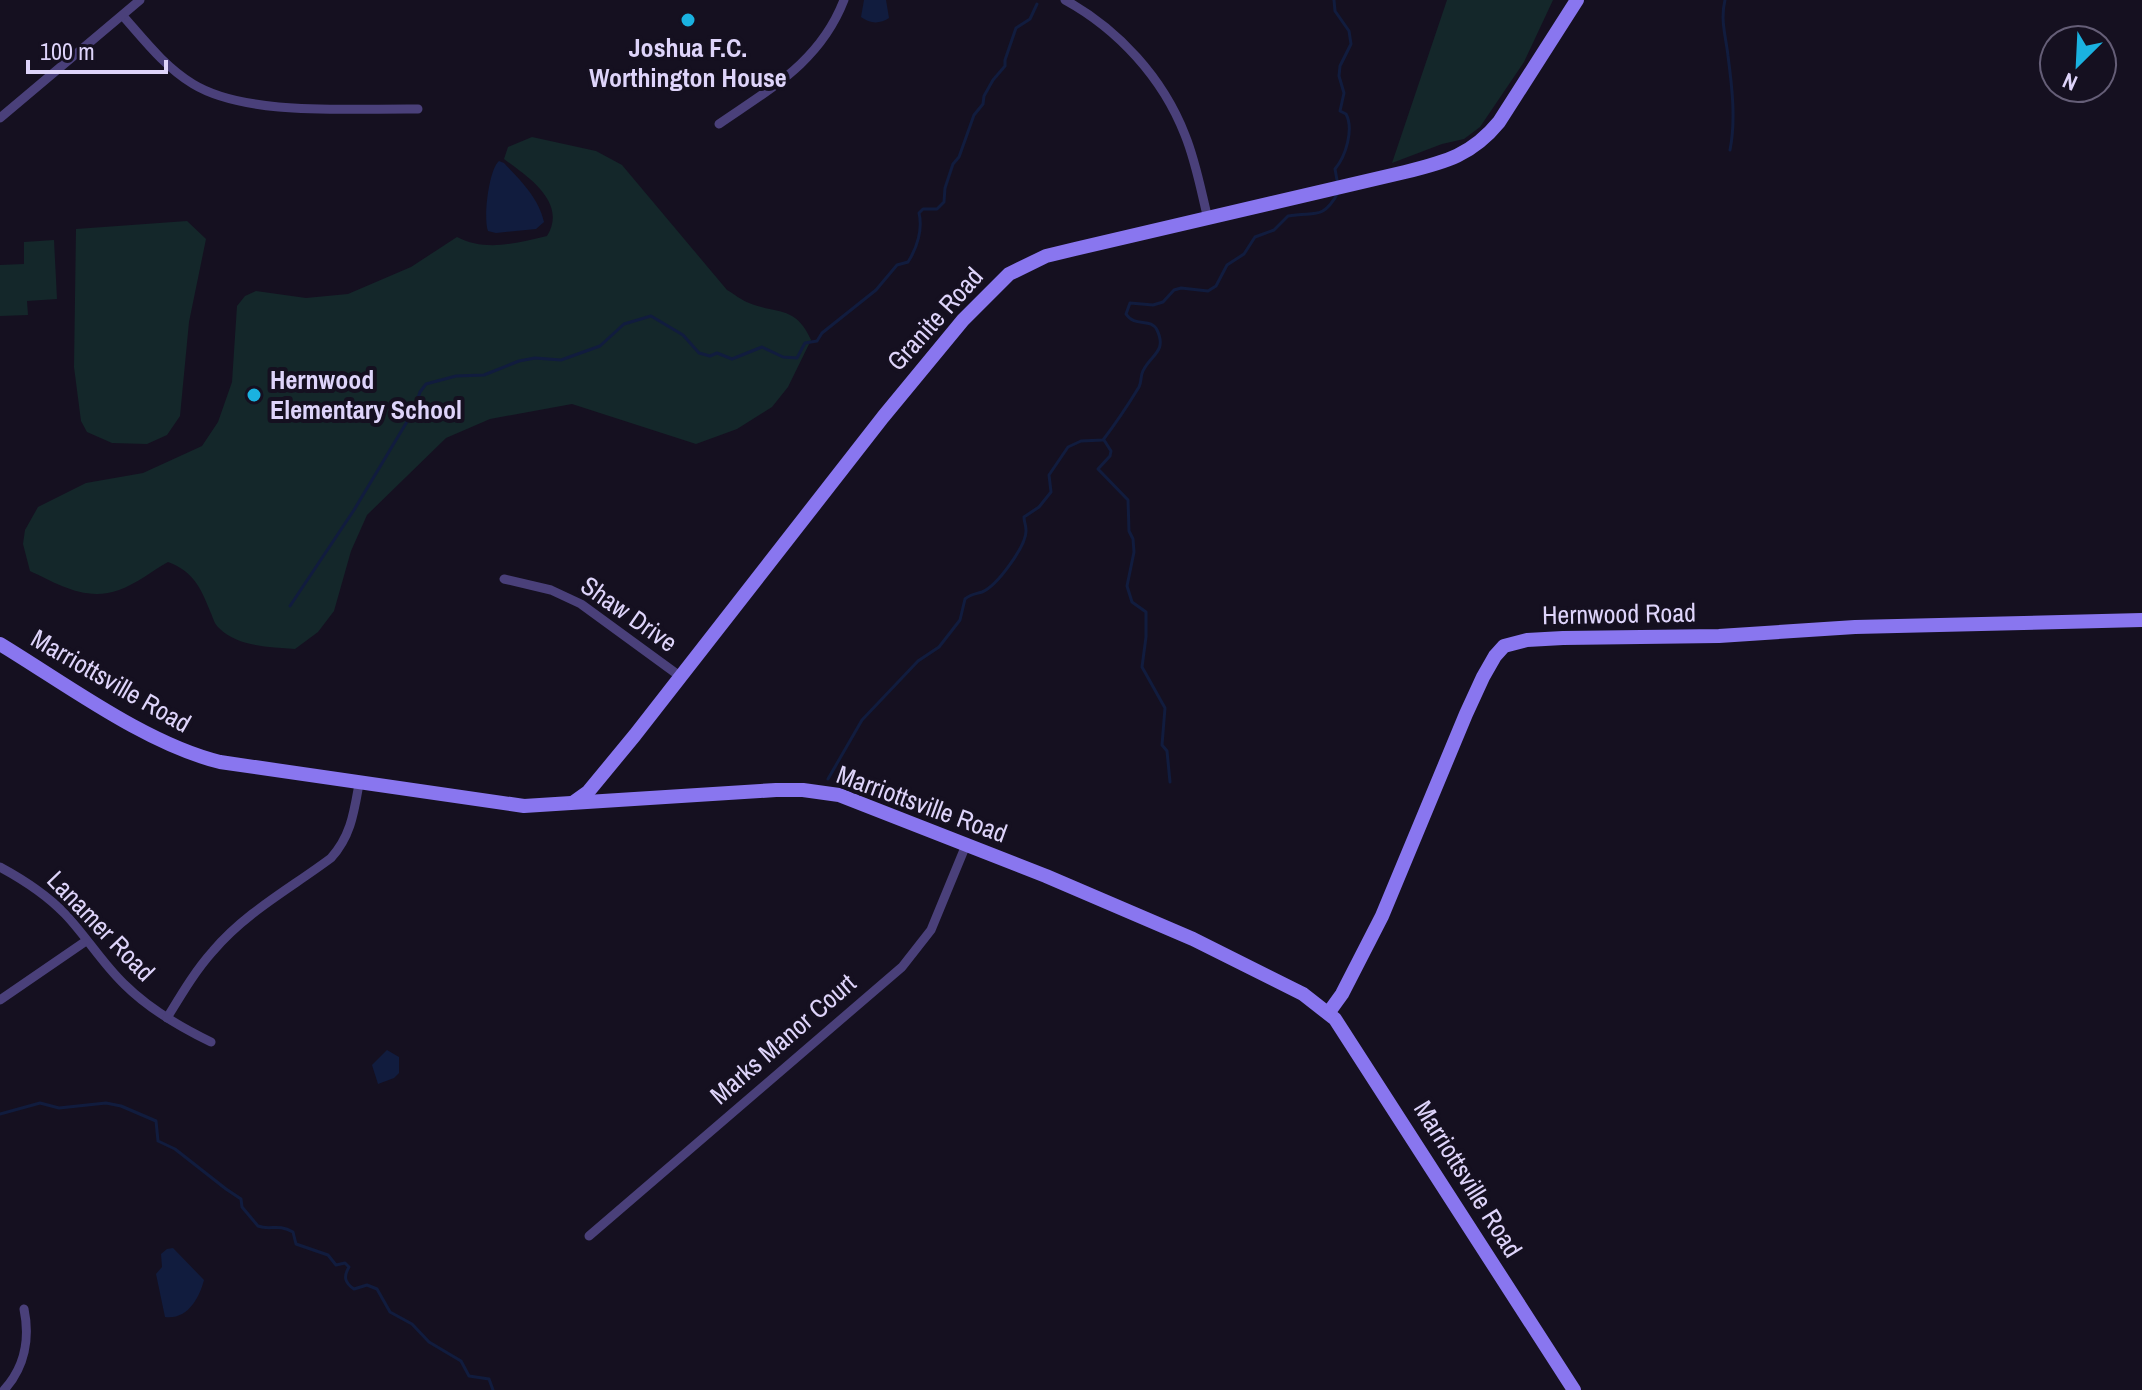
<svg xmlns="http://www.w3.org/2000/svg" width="2142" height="1390" viewBox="0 0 2142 1390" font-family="'Archivo Narrow',sans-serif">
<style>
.green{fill:#14272a}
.water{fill:#111c3e}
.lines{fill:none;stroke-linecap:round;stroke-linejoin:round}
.stream{stroke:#111c3e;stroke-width:3}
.street{stroke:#4a407a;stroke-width:9}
.secondary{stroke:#8976ef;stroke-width:14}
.poi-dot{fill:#1ab2e0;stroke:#151020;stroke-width:3}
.labels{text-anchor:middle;stroke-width:8;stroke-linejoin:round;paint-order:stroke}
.poi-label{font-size:26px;font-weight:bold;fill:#ded4fa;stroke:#151020}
.street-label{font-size:26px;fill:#ded4fa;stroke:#151020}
</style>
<rect width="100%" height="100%" fill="#151020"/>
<!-- green -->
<g class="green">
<path d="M1447,0H1553L1524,62L1480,127L1464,139L1442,144L1392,163Z"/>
<path d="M532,137L596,151L622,165L727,290C734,294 741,300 749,303C776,314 796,305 811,340L788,387L772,407L737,429L696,444L572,404L490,419L446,438L367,515L351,551L334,611L318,632L295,649C270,647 238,647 219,628C214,624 213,617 210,611C201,588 193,571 168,562C152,571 136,584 119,590C86,602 58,584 30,571L23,544L25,530L38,507L86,483L143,473L202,446L218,422L232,382L237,306L245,296L256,291L306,298L348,294L411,267L457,237C485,252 518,243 547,236C568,202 527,176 504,159L508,147Z"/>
<path d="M187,221L206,239L189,322L180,416L167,435L147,444L112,443L87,432L81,421L74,367L76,229Z"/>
<path d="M54,240L57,299L27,301L28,315L0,316V265L24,264V242Z"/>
</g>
<!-- water -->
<g class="water">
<path d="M864,0H886L889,18C880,24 870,24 861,17Z"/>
<path d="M499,161L504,163C520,180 539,198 544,222L536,229L496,233L488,231C483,218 489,169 499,161Z"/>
<path d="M387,1050L399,1057V1073L394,1078L378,1084L372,1065Z"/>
<path d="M173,1248L204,1280C199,1299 187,1320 165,1317L156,1274L162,1267L161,1254L167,1249Z"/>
</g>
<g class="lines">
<!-- stream -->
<g class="stream">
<path d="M1334,0L1335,11L1349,31L1351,44L1340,66L1339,76L1344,93L1340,111L1346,114C1354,129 1346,156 1335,169L1337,180"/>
<path d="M1725,0C1720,20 1726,37 1728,56C1732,86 1736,120 1730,150"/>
<path d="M1104,440L1111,451L1110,456L1098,469L1128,500L1129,531L1133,539L1134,552L1127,586L1132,602L1146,612V637L1142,667L1165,708L1162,745L1167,751L1170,782"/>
<path d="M290,606L354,510L414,410L420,392L426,384L456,376L484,375L519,361L535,358L561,360L600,346L624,324L651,316L683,335L699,353L710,356L717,353L732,359L762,347L783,357L797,358L805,343L817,341L822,333L876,290L897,265L908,262C917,248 923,229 919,213L923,209H937L944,202L945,188L953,164L959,157L974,115L983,104L984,96L993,80L1005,66V60L1016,28L1030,19L1037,4"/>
<path d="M828,779L862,720L918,661L939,647L960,620L965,599C971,594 975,594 982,592C997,586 1027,545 1026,530C1026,525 1024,522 1024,517L1039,507L1051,492L1049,475L1068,447L1081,441L1103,440C1116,423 1128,405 1139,387C1142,381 1140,375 1144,369C1152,354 1167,351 1157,330C1151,317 1135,328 1126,314L1130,303L1153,305L1163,302L1174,290L1181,288L1208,291L1216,286L1227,265L1244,254L1255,237L1274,230L1288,216C1315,211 1322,221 1338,193"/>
<path d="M0,1114L40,1103L59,1108L106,1103L121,1106L156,1121L158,1141L175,1149L226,1189L241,1199L242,1207L258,1226C271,1231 277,1223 293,1232L296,1244L328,1255L336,1265L345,1263L349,1267C343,1277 345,1283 354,1289L367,1285L377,1289L390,1312L412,1324L429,1342L461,1361L469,1376L489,1379L493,1390"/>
</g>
<!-- street -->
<g class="street">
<path d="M1065,0C1118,29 1163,78 1185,135C1196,162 1201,191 1208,219"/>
<path d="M123,16C145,41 165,67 193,84C247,117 354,108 418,109"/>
<path d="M0,118L140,0"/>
<path d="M719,124C771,88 820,62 844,0"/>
<path d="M504,579L551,590L581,604L681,677"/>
<path d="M0,867C24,880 46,894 65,914C86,936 102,963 124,984C149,1009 180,1027 211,1042"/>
<path d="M0,1000L86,941"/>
<path d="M167,1018C181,995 195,971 213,951C246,912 291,888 331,858C351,836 354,812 359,784"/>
<path d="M589,1236L902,967L931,930L966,845"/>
<path d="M4,1390C25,1367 30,1338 24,1309"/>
</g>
<!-- secondary -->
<g class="secondary">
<path d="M0,644C66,684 146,744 220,762L524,806L776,790H803L839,795L1046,876L1193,939L1303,994L1335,1019L1574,1390"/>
<path d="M574,802L588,792L635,735L883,417L963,320L1009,274L1046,256L1075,249L1405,172C1446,162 1472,155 1499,122L1577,0"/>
<path d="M1329,1012L1342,994L1382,916L1466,714L1483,677L1495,656L1504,646L1527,640L1563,638L1719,636L1855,627L2142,620"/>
</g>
</g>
<!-- markers -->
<g class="poi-dot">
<circle cx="688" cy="20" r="8"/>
<circle cx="254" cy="395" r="8"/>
</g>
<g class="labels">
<!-- poi labels -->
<g class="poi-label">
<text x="688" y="57">Joshua F.C.<tspan x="688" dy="30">Worthington House</tspan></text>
<text x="270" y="389" text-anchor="start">Hernwood<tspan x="270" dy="30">Elementary School</tspan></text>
</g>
<!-- street labels -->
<g class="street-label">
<text transform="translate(935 319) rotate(-48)" y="9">Granite Road</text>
<text transform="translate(629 614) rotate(35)" y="9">Shaw Drive</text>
<text transform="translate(1619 614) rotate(-1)" y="9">Hernwood Road</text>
<text transform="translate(111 681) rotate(30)" y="9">Marriottsville Road</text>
<text transform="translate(922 804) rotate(20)" y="9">Marriottsville Road</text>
<text transform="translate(101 926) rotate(46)" y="9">Lanamer Road</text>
<text transform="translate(783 1039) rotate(-41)" y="9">Marks Manor Court</text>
<text transform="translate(1468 1179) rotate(58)" y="9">Marriottsville Road</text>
</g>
</g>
<!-- north arrow -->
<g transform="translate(2078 64) rotate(204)"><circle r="38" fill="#151020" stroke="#655e77" stroke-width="2"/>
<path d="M0-6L14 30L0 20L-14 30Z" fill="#1ab2e0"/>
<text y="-12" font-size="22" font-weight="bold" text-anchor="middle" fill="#ded4fa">N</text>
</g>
<!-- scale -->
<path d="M28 60v12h138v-12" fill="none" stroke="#ded4fa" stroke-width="4"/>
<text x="40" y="60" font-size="24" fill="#ded4fa" stroke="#151020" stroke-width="6" paint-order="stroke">100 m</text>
</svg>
